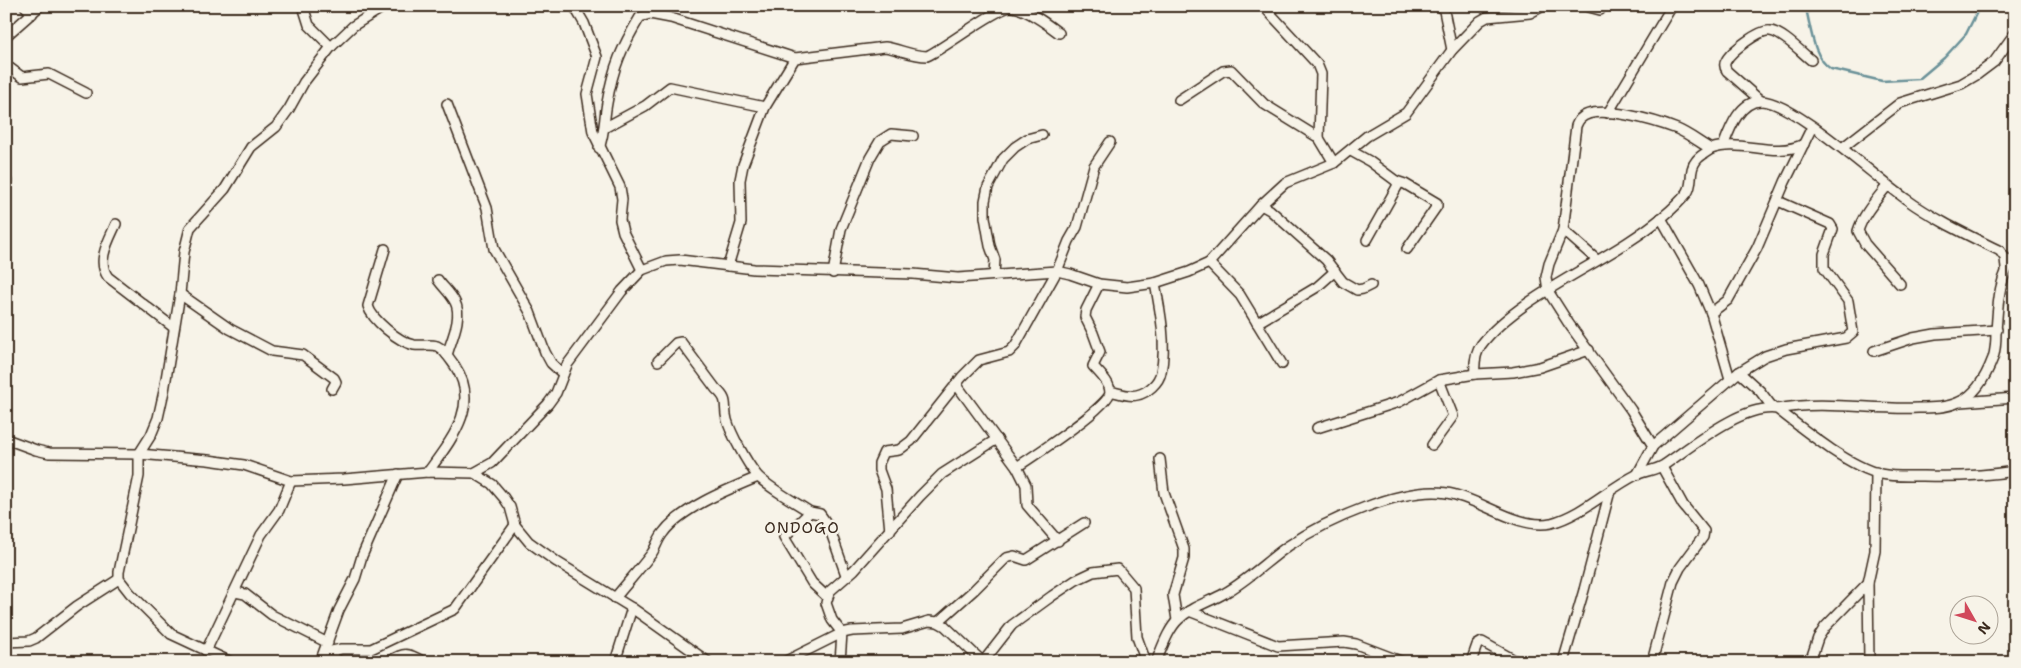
<svg xmlns="http://www.w3.org/2000/svg" width="2021" height="668" viewBox="0 0 2021 668" font-family="'Shantell Sans',sans-serif">
<style>
.lines{fill:none;stroke-linecap:round;stroke-linejoin:round}
.stream{stroke:#6a9198;stroke-width:2.5}
.minor-casing{stroke:#3b2a1e;stroke-width:12}
.minor{stroke:#f7f3e8;stroke-width:9}
.labels{text-anchor:middle;stroke-width:5;stroke-linejoin:round;paint-order:stroke}
.quarter-label{font-size:16px;letter-spacing:1px;fill:#3b2a1e;stroke:#f7f3e8}
</style>
<rect width="100%" height="100%" fill="#f7f3e8"/>
<filter id="ink" filterUnits="userSpaceOnUse"><feTurbulence type="fractalNoise" baseFrequency=".02" numOctaves="2"/><feDisplacementMap in="SourceGraphic" scale="10" xChannelSelector="R" yChannelSelector="G"/><feConvolveMatrix kernelMatrix="1 2 1 2 8 2 1 2 1" color-interpolation-filters="sRGB"/></filter>
<g filter="url(#ink)">
<g class="lines">
<!-- stream -->
<path class="stream" d="M1800,6L1806,9C1811,28 1813,58 1831,69L1882,81L1919,79L1944,58L1966,34L1980,6"/>
<defs>
<g id="minor">
<path d="M25,6L32,14"/>
<path d="M303,6L309,25L331,47"/>
<path d="M574,6L584,23L597,57L587,94L593,132L620,187L622,199L620,220L623,232L642,270"/>
<path d="M1443,6L1452,50"/>
<path d="M1585,6L1600,10"/>
<path d="M1268,11L1317,64L1321,74L1319,138"/>
<path d="M6,36L40,6"/>
<path d="M6,65L22,77L49,74L86,93"/>
<path d="M1179,100L1223,71L1231,70L1264,104L1319,138L1334,163"/>
<path d="M1761,101L1727,71C1725,68 1724,64 1726,61C1730,52 1760,29 1770,31C1782,32 1801,52 1811,60"/>
<path d="M447,104L487,208L494,249L530,312L545,352L551,363L563,374"/>
<path d="M1608,113L1672,6"/>
<path d="M604,128L645,106L670,87L765,107"/>
<path d="M1724,144C1730,128 1740,101 1761,101C1793,101 1877,179 1906,199C1935,220 1968,235 2000,251L2005,258L2006,269"/>
<path d="M599,148C605,133 604,118 607,103C613,67 622,47 640,17L650,14L671,18L795,58"/>
<path d="M1842,148L1900,103L1961,84L1978,74L1994,62L2015,33"/>
<path d="M1351,151L1369,161L1396,181L1398,185L1367,240"/>
<path d="M6,181H7"/>
<path d="M1396,181L1405,184L1437,203V206L1407,249"/>
<path d="M1887,186C1877,199 1863,214 1858,231L1865,244L1900,284"/>
<path d="M1261,205L1270,210L1326,260L1343,282L1357,290L1363,289L1371,285"/>
<path d="M1661,218L1699,285L1711,313L1730,379"/>
<path d="M116,224C109,240 96,261 108,277L173,327"/>
<path d="M1563,230L1597,260"/>
<path d="M385,249L368,306C372,320 399,342 414,345C421,346 430,344 437,346C444,349 450,359 455,366C481,405 451,440 428,472"/>
<path d="M1209,263L1240,295L1282,364"/>
<path d="M728,266L741,223L740,180L743,165L765,107L795,58L885,47C899,49 912,56 927,56C945,48 997,7 1011,7C1025,7 1048,25 1059,33"/>
<path d="M833,273L841,229L870,158L880,141L891,134L913,136"/>
<path d="M994,275L995,260L990,246L985,217V201L988,187L1003,159L1015,147L1027,139L1042,135"/>
<path d="M438,280C443,287 451,294 455,302C463,317 451,340 447,355"/>
<path d="M180,294L230,329L272,351L303,355L334,378L336,382L332,389"/>
<path d="M1711,313L1728,300L1757,248L1785,182L1812,127"/>
<path d="M1257,323L1317,287L1335,271"/>
<path d="M1874,351L1913,338L1935,334L1997,330"/>
<path d="M658,361L676,343L681,342L716,389C730,401 723,405 727,420C731,434 747,463 756,474C765,486 797,503 810,512L820,514L829,527L846,575"/>
<path d="M1739,372L1760,391L1773,408"/>
<path d="M1475,374C1474,363 1475,354 1481,345C1513,303 1584,271 1628,242C1648,229 1672,212 1687,193C1694,184 1688,170 1696,161C1699,156 1706,153 1711,149"/>
<path d="M956,384L1017,467L1026,485L1027,505L1058,541"/>
<path d="M1110,391C1119,393 1128,397 1137,395C1147,393 1159,383 1161,372C1167,345 1160,309 1155,283"/>
<path d="M1961,402L2015,398"/>
<path d="M1777,409C1823,400 1872,410 1918,408C1932,408 1946,408 1959,402C1976,395 1987,374 1993,358C1996,349 1996,341 1996,332C1998,304 1998,279 2015,256"/>
<path d="M1317,428L1399,402L1439,380L1475,374L1513,372L1540,367L1589,350"/>
<path d="M6,439L36,450L49,453L139,454L208,460L244,465L291,481L344,479L428,472L474,473L492,484L504,498L510,507L515,525L529,542L557,562L632,608L708,662"/>
<path d="M1432,445L1453,416L1439,380"/>
<path d="M1653,446L1631,410L1569,324L1548,291L1546,277L1549,264L1563,230L1576,126C1577,124 1578,121 1580,119C1595,102 1659,122 1677,129C1689,134 1700,143 1711,149C1741,138 1773,159 1804,144"/>
<path d="M1160,459L1164,493L1184,549V558L1173,595L1177,620"/>
<path d="M1017,467C1032,457 1110,406 1110,392C1110,382 1099,373 1093,366L1100,352L1093,333L1085,317L1086,310L1099,284"/>
<path d="M474,473L492,463L548,404L556,393L567,365L622,291L642,270L666,261L680,260L754,269L913,274L958,278L1057,271L1070,274L1099,284L1127,287L1155,283L1189,272L1209,263L1261,205L1285,183L1334,163L1367,136L1406,113L1452,50L1480,21L1487,17L1530,13L1543,6"/>
<path d="M1637,475L1653,446L1739,372L1765,356L1786,349L1846,338L1853,332L1848,301L1824,268V254L1833,229L1830,224L1778,201"/>
<path d="M810,512L784,537L812,583L827,597"/>
<path d="M890,531L886,489L879,470V463L884,452L899,450L911,441L962,377L979,360L1009,352L1015,346L1057,271L1069,241L1077,227L1094,166L1110,142"/>
<path d="M235,592L245,594L272,615L328,643"/>
<path d="M615,598C627,583 640,569 652,553C656,547 658,539 663,533C681,508 729,489 758,477"/>
<path d="M1189,611L1278,646L1344,642L1356,644L1403,662"/>
<path d="M938,622L974,590L1006,558L1014,556L1026,560L1084,523"/>
<path d="M6,642L29,641L36,638L77,606L119,579"/>
<path d="M206,651L261,535L279,510L291,481"/>
<path d="M325,651L340,662"/>
<path d="M327,652L341,649H371L455,609L515,525"/>
<path d="M231,662L171,634L130,593L119,579V572L139,476V454L151,435L158,418L164,391L180,294L184,252L190,228L225,189L251,147L276,127L289,109L304,82L331,47L353,26L385,6"/>
<path d="M320,662L339,610L355,579L362,556L398,474"/>
<path d="M388,662C404,652 407,652 424,662"/>
<path d="M615,662L632,608"/>
<path d="M784,662L842,633L852,631L902,629L929,621L938,622L945,626L983,662"/>
<path d="M840,662L842,633L832,620L826,603L830,591L854,570L920,496L942,474L997,439"/>
<path d="M983,662L1012,625L1052,596L1076,580L1093,572L1118,569L1134,588L1137,637L1146,662"/>
<path d="M1156,662C1162,648 1168,629 1179,619C1192,606 1210,602 1225,593C1248,580 1267,561 1288,546C1325,521 1402,486 1447,493C1480,498 1517,530 1551,523C1582,515 1608,489 1636,475C1645,471 1656,470 1664,465C1692,446 1742,404 1777,409C1804,430 1848,466 1881,474C1894,477 1909,476 1923,476C1954,477 1984,476 2015,471"/>
<path d="M1471,662L1477,645L1482,642L1518,662"/>
<path d="M1563,662L1584,590L1610,491"/>
<path d="M1652,662L1673,582L1680,568L1703,537L1704,531L1683,505L1662,467"/>
<path d="M1810,662L1818,638L1825,627L1868,583"/>
<path d="M1869,662L1868,583L1875,551L1876,472"/>
</g>
</defs>
<!-- minor casing -->
<use href="#minor" class="minor-casing"/>
<!-- minor -->
<use href="#minor" class="minor"/>
</g>
</g>
<g class="labels">
<!-- quarter labels -->
<g class="quarter-label">
<text x="802" y="533">ONDOGO</text>
</g>
</g>
<!-- margin -->
<rect width="2021" height="668" fill="none" stroke="#f7f3e8" stroke-width="25"/>
<rect x="12" y="12" width="1996" height="643" fill="none" stroke="#3b2a1e" stroke-width="2" filter="url(#ink)"/>
<!-- north arrow -->
<g transform="translate(1974 620) rotate(129)"><circle r="24" fill="#f7f3e8" stroke="#aca397"/>
<path d="M0-4L9 19L0 12L-9 19Z" fill="#d1495b"/>
<text y="-8" font-size="14" font-weight="bold" text-anchor="middle" fill="#3b2a1e">N</text>
</g>
</svg>
